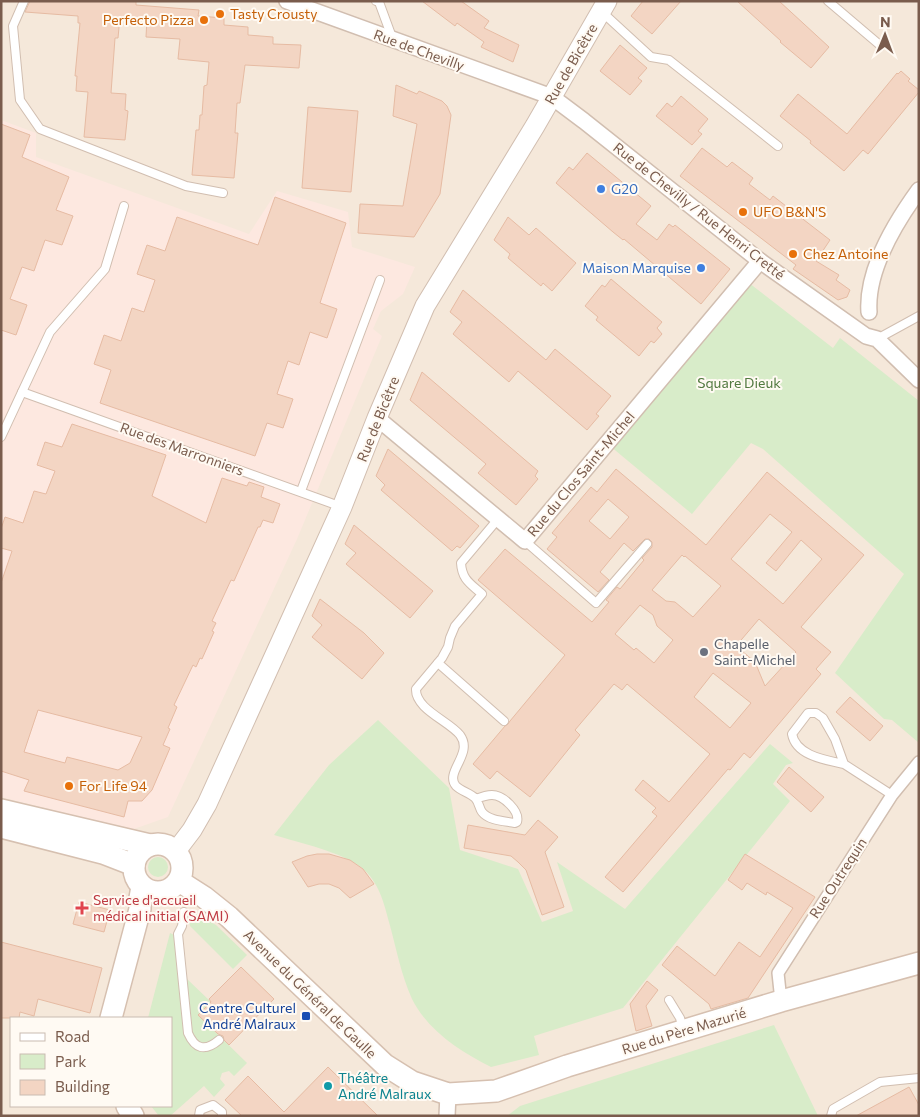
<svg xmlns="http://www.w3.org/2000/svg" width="920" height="1117" viewBox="0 0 920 1117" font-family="Commissioner,sans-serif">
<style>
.residential{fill:#f5e8da;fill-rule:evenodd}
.commercial{fill:#fde8e0}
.green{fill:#d8ecc9}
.building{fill:#f3d5c3;stroke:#e6bba3;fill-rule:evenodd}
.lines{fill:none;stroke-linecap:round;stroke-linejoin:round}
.service-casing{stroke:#d1beb0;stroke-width:10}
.pedestrian-casing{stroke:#d1beb0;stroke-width:14}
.minor-casing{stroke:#d1beb0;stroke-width:18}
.tertiary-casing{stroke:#d1beb0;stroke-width:21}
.secondary-casing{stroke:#d6c0b0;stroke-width:24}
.service{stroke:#fff;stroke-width:8}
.pedestrian{stroke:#fff;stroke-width:11}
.minor{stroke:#fff;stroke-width:15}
.tertiary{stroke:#fff;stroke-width:19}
.secondary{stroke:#fff;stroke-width:21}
.food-dot{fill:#e8710a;stroke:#fffaf3;stroke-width:2}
.shop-dot{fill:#3f7fe0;stroke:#fffaf3;stroke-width:2}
.worship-dot{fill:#6b7280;stroke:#fffaf3;stroke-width:2}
.health-dot{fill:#e0444e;stroke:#fffaf3;stroke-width:2}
.transit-dot{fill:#1a4fb4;stroke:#fffaf3;stroke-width:2}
.culture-dot{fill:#0f9aa8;stroke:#fffaf3;stroke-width:2}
.labels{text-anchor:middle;stroke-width:4;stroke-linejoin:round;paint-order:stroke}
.food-label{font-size:14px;fill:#c56008;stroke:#fffaf3;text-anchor:start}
.street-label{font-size:14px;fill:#7a5c4d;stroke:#fffaf3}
.shop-label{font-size:14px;fill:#366cbe;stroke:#fffaf3;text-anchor:start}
.park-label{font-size:14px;fill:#537a41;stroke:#fffaf3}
.worship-label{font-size:14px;fill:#5b616d;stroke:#fffaf3;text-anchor:start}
.health-label{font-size:14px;fill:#be3a42;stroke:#fffaf3;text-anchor:start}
.transit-label{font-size:14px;fill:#164399;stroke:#fffaf3;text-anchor:end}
.culture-label{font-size:14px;fill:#0d838f;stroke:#fffaf3;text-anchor:start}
</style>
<rect width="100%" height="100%" fill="#fdf6ec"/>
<!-- residential -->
<path class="residential" d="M1,1H919V1116H1ZM11,1018H171V1106H11Z"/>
<!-- commercial -->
<path class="commercial" d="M1,120L36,133V157L249,234L277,191L348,212L352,247L415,267L403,294L381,311L373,329L382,336L297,539L168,817L131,830L1,797Z"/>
<!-- green -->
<g class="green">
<path d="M749,283L833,348L840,338L919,401V743L892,720L884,719L835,673L904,574L763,449L751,443L692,514L610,446Z"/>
<path d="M378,720L449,788L460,850L518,869L542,922L573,911L557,862L625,909L770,744L793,763L786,765L773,784L790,801L623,1008L534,1036L539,1055L491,1067C461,1052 428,1031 412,999C401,975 396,947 389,922C384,903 379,882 362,868C342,852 300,843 274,835L329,765Z"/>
<circle cx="158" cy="867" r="10"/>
<path d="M190,911L216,925L247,955L233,969L190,926L188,916Z"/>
<path d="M170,933L183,939L187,979L211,1002L198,1015L247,1063L234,1076L229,1071L222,1073L220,1079L225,1085L214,1097L204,1086L170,1116H159L151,1106H171V1018H148Z"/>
<path d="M774,1025L818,1116H507L520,1106Z"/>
</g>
<!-- building -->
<g class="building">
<path d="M30,1H136V5L199,10L198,16L224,18V25L248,27V35L273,37V44L301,45L299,68L245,65L240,103H237L235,133H238L234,178L192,175L196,130H199L200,115H202L204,86L207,85L209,62L178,59L180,39L146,37L147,19L120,17L118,38H115L111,93L126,94L125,110L128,111L125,140L84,137L88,92L76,91L77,76H75L80,23H78V16L25,12Z"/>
<path d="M422,1H461L489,21L484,28L519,45L513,62L481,47L484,42L457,23L455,26Z"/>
<path d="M643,1H681L652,34L631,16Z"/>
<path d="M737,1H779L829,47L811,68L780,42L781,41Z"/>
<path d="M620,45L647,68L638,78L642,81L630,95L600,71Z"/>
<path d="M901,71L910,79L908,81L919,90V92L868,154L863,150L844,171L810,143L811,141L780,116L798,94L847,134L897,73L898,74Z"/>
<path d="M396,85L417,94L419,91L442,101L447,106L451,115L440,194L414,237L358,233L360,204L403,206L417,124L393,116Z"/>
<path d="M681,96L708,119L698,131L702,134L692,145L656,116L667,103L672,107Z"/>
<path d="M308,107L358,111L351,192L302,188Z"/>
<path d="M1,124L30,135L22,157L69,177L56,210L73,216L62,245L45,240L34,271L22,267L10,299L27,305L16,335L1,330Z"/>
<path d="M702,148L727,167L732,162L753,178L749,184L770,200L773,196L830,240L816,261L839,275L836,280L850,290L847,297L838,300L793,269L796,265L680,176Z"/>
<path d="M587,153L651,206L636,224L657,240L669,224L673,227L675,225L730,269L701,304L624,239L623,240L613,232L556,183L569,167L573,170Z"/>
<path d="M275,197L346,223L320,303L337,309L327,338L310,332L299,365L288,361L277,394L293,399L283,428L267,423L255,456L100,403L111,370L94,364L104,335L121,341L132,308L144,312L155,280L137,274L147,245L165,251L177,217L258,245Z"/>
<path d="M508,217L529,235L536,228L576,263L552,291L543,283L541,286L508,258L510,254L494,240Z"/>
<path d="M611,279L662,322L657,328L662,334L654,343L651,341L639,356L596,320L598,317L585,306L602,285L605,287Z"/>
<path d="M463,290L546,360L555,349L611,396L596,414L599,416L587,430L518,371L509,382L453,334L462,322L450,312Z"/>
<path d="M422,372L538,471L535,476L538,479L516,505L478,473L486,464L410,400Z"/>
<path d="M72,424L166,455L152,496L206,523L222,478L247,486L249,482L264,487L261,497L280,504L273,523L263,520L260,527H258L234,581L231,580L212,621L216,623L212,631L214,632L202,659L200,658L196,667L193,665L174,705L177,707L168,728L170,729L163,745L170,748L152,790L142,801H128L124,817L24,791L29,780L1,771V583L12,551L1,548V529L5,517L23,523L34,491L46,494L55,471L37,465L45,442L62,447ZM38,710L142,737L130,763L118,770L67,757L65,763L24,752Z"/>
<path d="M388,449L479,526L460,548L457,546L452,551L381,490L385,485L376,476Z"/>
<path d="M616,469L706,545L767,472L864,555L801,627L831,652L816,669L821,674L750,758L744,753L730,770L728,769L623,892L605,877L657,816L652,812L656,808L635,790L643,780L669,802L710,754L684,732L627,684L622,690L614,684L575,730L580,735L530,797L497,771L490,779L473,764L505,726L508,724L510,721L565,655L478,580L505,549L592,622L609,602L606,600L617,587L620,589L644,560L642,558L652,547V542L649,539H645L633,551L624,543L600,572L609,580L598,592L547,549L557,537L552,533L591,487L597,492ZM608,499L629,517L610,539L589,521ZM770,514L792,532L766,563L776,571L801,540L822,559L783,604L731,559ZM682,555L684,557L685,556L721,586L693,617L675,602L666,601L652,590ZM640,605L653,615L657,626L673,640L654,663L636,648L634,650L615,634ZM759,619L796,652L765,686L755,662L736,646ZM713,673L751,703L730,728L694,697Z"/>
<path d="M354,525L433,591L410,618L346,564L356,553L345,544Z"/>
<path d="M320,599L364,633L384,653L362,679L312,637L322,625L312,616Z"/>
<path d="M850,697L883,726L870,741L836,712Z"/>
<path d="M789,767L824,797L811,812L777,782Z"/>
<path d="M538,820L558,837L545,852L564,907L542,915L526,870L518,862L511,856L464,848L468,825L525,835Z"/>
<path d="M317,854H329L350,860L363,869L374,884L350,898L339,888L329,884H319L308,887L292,862L307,856Z"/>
<path d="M745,854L815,897L748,998L711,1009L709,1004L662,965L677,946L715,976L739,942L760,957L793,908L767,892L766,895L747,883L742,890L728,880Z"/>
<path d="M79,902L110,910L104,932L73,924Z"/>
<path d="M1,942L102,968L90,1013L38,999L34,1016L20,1012L19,1018H1Z"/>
<path d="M241,967L274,999L229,1045L224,1040L223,1036L218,1034L198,1015L211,1002L209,999Z"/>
<path d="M647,981L658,990L646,1006L652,1026L636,1031L630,1004Z"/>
<path d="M328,1067L378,1116H242L225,1100L248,1076L284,1112Z"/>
<path d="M909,1087L919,1105V1116H856Z"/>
</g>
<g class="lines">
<defs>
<g id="service">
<path d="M24,1L13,26L20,100L40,129L186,186L223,193"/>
<path d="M376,1L379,2L393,40"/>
<path d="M828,1L881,46"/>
<path d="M602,12L651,57L669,60L778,146"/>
<path d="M877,339L919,316"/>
<path d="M22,392L342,507"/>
<path d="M1,437L50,332L105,269L124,206"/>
<path d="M301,491L380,280"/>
<path d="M525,541L596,603L647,544"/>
<path d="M438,663L504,721"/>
<path d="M844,764C826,760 796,756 792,734L808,713H816L823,718L835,739L844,764L892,795"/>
<path d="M476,799C481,797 486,795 492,795C503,795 520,811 517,822L515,823C505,821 489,821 482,812C479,808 479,802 475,798C470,793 461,791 456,786C444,772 474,754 460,735C449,721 415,709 416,689L442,658L448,647L450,638L455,626L482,594C471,584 462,580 461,563L498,519"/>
<path d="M184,912L182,926L178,934L188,1033C195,1049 205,1052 219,1040"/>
<path d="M669,1000L680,1018L683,1029"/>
<path d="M199,1116L200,1110L213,1105L222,1112V1116"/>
<path d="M831,1116L833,1109L880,1082L919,1078"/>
</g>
<path id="pedestrian" d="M781,1001L778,973L892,795L919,762"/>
<g id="minor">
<path d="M287,1L552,97L584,121L760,261L866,336L877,339L919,380"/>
<path d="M869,312C866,270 895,223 919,190"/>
<path d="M377,418L525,541L760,261"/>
<path d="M447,1116L448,1094"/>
</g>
<path id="tertiary" d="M176,851L192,830L207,804L342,507L377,418L425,306L535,126L607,1"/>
<g id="secondary">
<path d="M1,810L150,845"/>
<path d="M1,827L103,853L134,865"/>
<circle cx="158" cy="868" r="24"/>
<path d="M179,881L204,897L229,917L385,1065L412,1082L448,1094L496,1091L567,1066L781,1001L919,963"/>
<path d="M111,1018L140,909V898L142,887"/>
<path d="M127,1106L133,1116"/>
</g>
</defs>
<!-- service casing -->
<use href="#service" class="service-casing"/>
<!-- pedestrian casing -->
<use href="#pedestrian" class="pedestrian-casing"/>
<!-- minor casing -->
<use href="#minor" class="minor-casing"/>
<!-- tertiary casing -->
<use href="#tertiary" class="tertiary-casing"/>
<!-- secondary casing -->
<use href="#secondary" class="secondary-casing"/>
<!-- service -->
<use href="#service" class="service"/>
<!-- pedestrian -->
<use href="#pedestrian" class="pedestrian"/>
<!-- minor -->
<use href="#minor" class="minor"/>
<!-- tertiary -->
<use href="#tertiary" class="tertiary"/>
<!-- secondary -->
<use href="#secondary" class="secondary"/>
</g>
<!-- markers -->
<g class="food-dot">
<circle cx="220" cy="14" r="5"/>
<circle cx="204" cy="20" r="5"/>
<circle cx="743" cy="212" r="5"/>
<circle cx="793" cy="254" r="5"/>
<circle cx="69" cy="786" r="5"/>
</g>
<g class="shop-dot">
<circle cx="601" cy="189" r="5"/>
<circle cx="701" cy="268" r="5"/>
</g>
<circle class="worship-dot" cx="704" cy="652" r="5"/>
<path class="health-dot" d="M79.5 900.5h5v5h5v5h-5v5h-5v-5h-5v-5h5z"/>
<rect class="transit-dot" x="301" y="1011" width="10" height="10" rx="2.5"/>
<circle class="culture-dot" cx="328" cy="1086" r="5"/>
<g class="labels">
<!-- food labels -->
<g class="food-label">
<text x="230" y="19">Tasty Crousty</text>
<text x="194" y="25" text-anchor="end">Perfecto Pizza</text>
<text x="753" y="217">UFO B&amp;N'S</text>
<text x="803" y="259">Chez Antoine</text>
<text x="79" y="791">For Life 94</text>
</g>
<!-- street labels -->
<g class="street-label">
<text transform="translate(419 50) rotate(20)" y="5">Rue de Chevilly</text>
<text transform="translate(571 64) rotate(-60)" y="5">Rue de Bicêtre</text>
<text transform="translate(699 211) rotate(38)" y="5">Rue de Chevilly / Rue Henri Cretté</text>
<text transform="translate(378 419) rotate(-68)" y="5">Rue de Bicêtre</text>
<text transform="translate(182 449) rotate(20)" y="5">Rue des Marronniers</text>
<text transform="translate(581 474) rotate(-50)" y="5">Rue du Clos Saint-Michel</text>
<text transform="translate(838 878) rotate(-57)" y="5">Rue Outrequin</text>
<text transform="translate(310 994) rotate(44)" y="5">Avenue du Général de Gaulle</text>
<text transform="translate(684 1031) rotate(-17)" y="5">Rue du Père Mazurié</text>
</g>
<!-- shop labels -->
<g class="shop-label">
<text x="611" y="194">G20</text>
<text x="691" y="273" text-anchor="end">Maison Marquise</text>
</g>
<!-- park labels -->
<g class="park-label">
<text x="739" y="388">Square Dieuk</text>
</g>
<!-- worship labels -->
<g class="worship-label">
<text x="714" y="649">Chapelle<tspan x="714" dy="16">Saint-Michel</tspan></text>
</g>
<!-- health labels -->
<g class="health-label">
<text x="93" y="905">Service d'accueil<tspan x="93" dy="16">médical initial (SAMI)</tspan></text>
</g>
<!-- transit labels -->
<g class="transit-label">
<text x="296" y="1013">Centre Culturel<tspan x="296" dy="16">André Malraux</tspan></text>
</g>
<!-- culture labels -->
<g class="culture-label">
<text x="338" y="1083">Théâtre<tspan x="338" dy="16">André Malraux</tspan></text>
</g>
</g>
<!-- border -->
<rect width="920" height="1117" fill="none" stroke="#7a5c4d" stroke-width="5"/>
<!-- legend -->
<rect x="10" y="1017" width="162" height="90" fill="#fffaf3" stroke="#cabbb1"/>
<rect x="20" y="1033" width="25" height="8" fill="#ffffff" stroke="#cabbb1"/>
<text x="55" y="1042" font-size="15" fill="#7a5c4d">Road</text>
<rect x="20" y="1054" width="25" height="15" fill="#d8ecc9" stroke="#cabbb1"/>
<text x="55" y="1067" font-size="15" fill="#7a5c4d">Park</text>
<rect x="20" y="1080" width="25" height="15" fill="#f3d5c3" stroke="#cabbb1"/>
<text x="55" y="1092" font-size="15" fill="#7a5c4d">Building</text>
<!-- north arrow -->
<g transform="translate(885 35) rotate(1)" stroke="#fffaf3" stroke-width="4" paint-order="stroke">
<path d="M0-4L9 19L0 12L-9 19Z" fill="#7a5c4d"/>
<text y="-8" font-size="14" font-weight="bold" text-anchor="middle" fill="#7a5c4d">N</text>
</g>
</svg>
